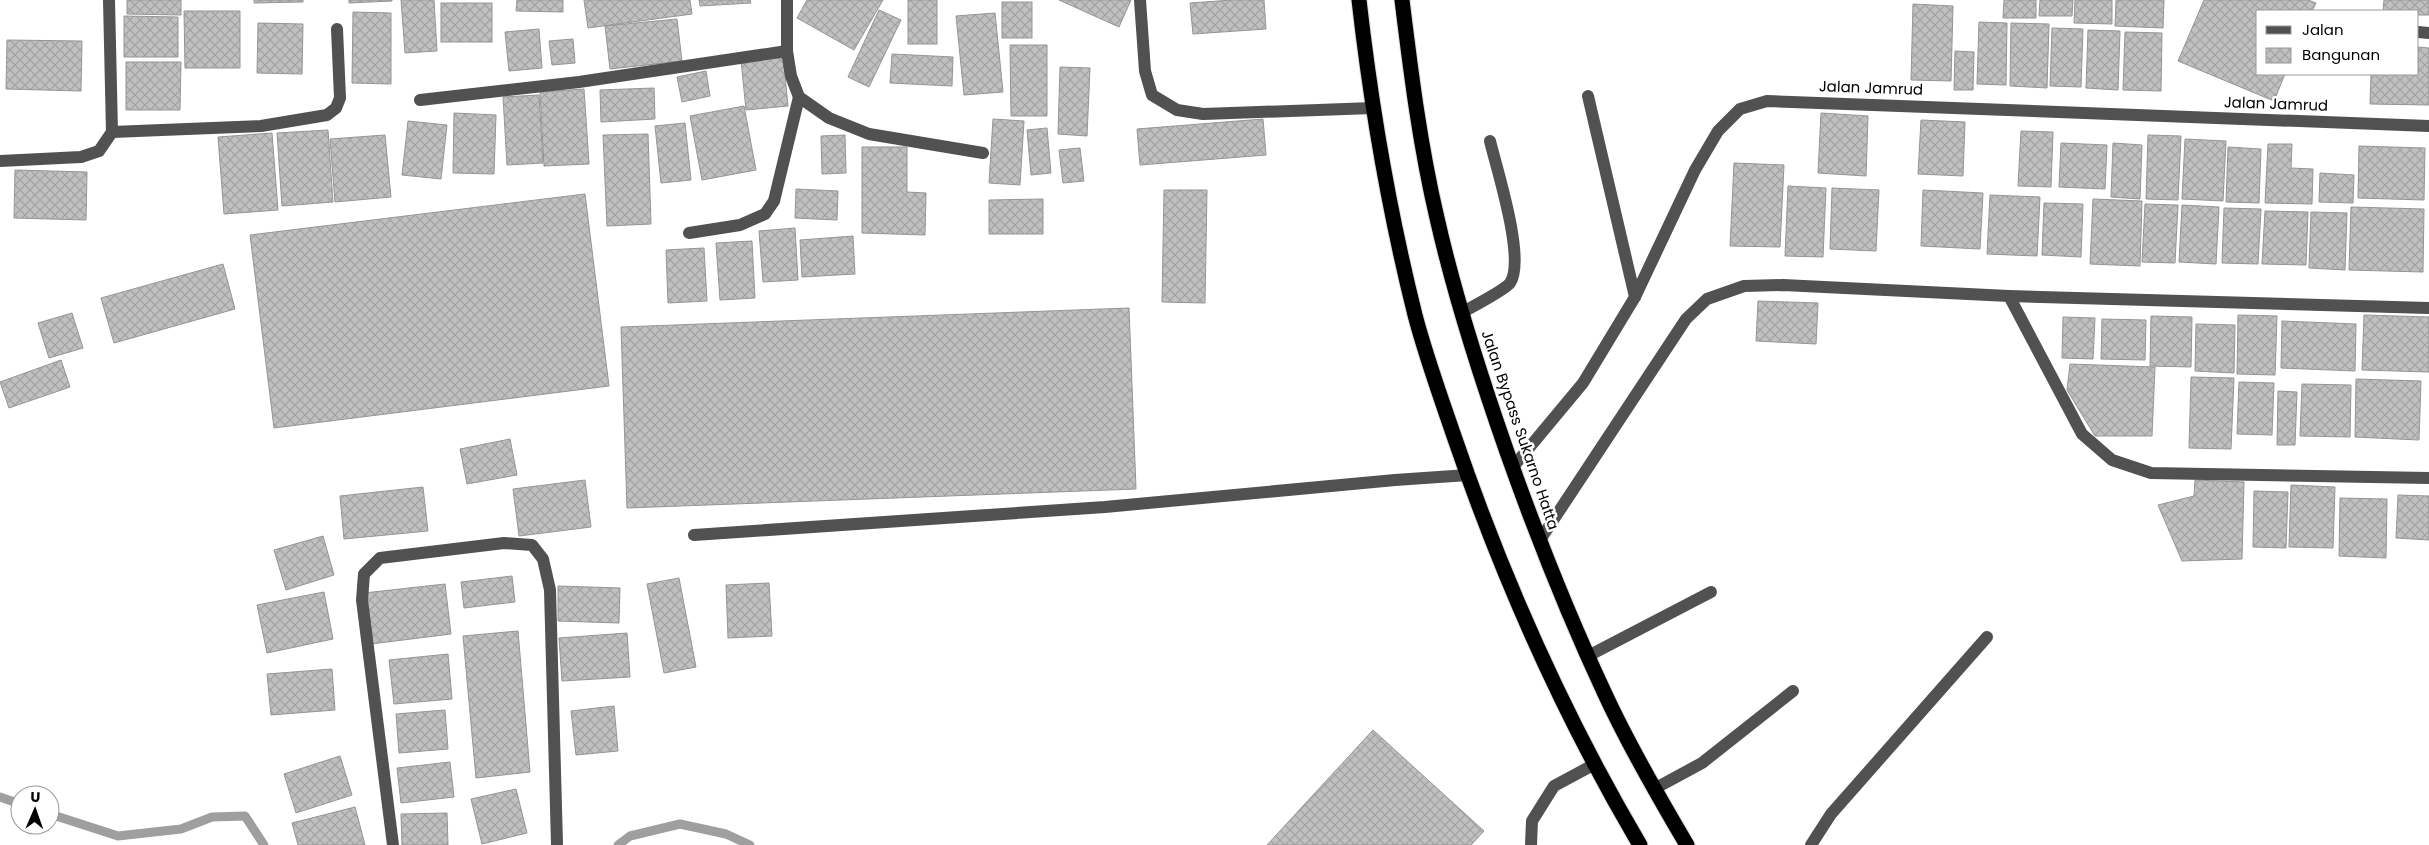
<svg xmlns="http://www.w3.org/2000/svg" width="2429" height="845" viewBox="0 0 2429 845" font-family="Poppins,sans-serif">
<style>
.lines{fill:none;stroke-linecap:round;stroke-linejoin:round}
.stream{stroke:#9f9f9f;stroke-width:9}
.building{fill:url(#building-cross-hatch);stroke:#959595}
.highway-casing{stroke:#dbdbdb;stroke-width:17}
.minor{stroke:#515151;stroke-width:12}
.highway{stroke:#000;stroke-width:15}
.labels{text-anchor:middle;stroke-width:5;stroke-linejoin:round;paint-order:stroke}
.street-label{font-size:15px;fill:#000;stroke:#fff}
</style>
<defs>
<pattern id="building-cross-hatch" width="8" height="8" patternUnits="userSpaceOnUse" patternTransform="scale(1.25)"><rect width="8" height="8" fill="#c0c0c0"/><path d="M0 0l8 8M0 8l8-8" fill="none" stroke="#a3a3a3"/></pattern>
</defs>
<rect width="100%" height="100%" fill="#fff"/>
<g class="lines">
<!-- stream -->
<g class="stream">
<path d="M0,797L20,804"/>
<path d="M50,814L118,836L181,829L212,817L245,816L264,845"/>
<path d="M618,845L630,836L680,824L726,834L750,845"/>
</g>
</g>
<!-- building -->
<g class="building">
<path d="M127,0H181V15L127,14Z"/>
<path d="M254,0H303V2L254,3Z"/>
<path d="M349,0H392V1L349,3Z"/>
<path d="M401,0H434L437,51L405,53Z"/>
<path d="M517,0H563V12L516,11Z"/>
<path d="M584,0H690L692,14L588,28Z"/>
<path d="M699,0H750L751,3L700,6Z"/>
<path d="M807,0H883L854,50L797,18Z"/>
<rect x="908" y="0" width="29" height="44"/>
<path d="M1059,0H1131L1119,27Z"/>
<path d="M1232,0H1264L1266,29L1193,34L1190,3Z"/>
<path d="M2004,0H2036V18H2003Z"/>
<path d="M2040,0H2073L2072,16H2039Z"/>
<path d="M2075,0H2112V24L2074,23Z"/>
<path d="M2116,0H2164L2163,28L2115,26Z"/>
<path d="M2204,0H2308L2316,3L2312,11H2258V74H2285L2274,101L2178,61Z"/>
<path d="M2384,0H2429V15H2418V11H2383Z"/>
<rect x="1002" y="2" width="30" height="36"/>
<rect x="441" y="3" width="51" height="39"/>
<path d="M1913,4L1953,6L1951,81L1911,80Z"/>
<path d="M879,10L901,20L869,87L848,77Z"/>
<path d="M184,11H240V68H185Z"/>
<path d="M353,12L391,13V84L352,83Z"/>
<path d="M995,13L1003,92L964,95L956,16Z"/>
<path d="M124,16L178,17V57H124Z"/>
<path d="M677,19L682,61L610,69L605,26Z"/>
<path d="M1979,22L2007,23L2006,85L1977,84Z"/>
<path d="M258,23L303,24L302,74L257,73Z"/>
<path d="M2011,23L2049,24L2047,88L2010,86Z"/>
<path d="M2052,28L2083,29L2081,87L2050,86Z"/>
<path d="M539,29L542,68L509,71L505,32Z"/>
<path d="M2088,30L2120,31L2118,90L2086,88Z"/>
<path d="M2125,32L2162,33L2161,91L2123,90Z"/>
<path d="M573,39L575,63L552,65L549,41Z"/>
<path d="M7,40L82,41L81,91L6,89Z"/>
<path d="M1010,45H1047V116H1011Z"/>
<path d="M2418,47L2429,48V105L2370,104L2371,74H2418Z"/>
<path d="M1955,51L1974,52L1973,90H1954Z"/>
<path d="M892,54L953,57L952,86L890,83Z"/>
<path d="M783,56L788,106L746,110L741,60Z"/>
<path d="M126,62H181L180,110H126Z"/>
<path d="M1060,67L1090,68L1087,136L1058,134Z"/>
<path d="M706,71L710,96L682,102L677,77Z"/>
<path d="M654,88L655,119L601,122L600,90Z"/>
<path d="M584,89L589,164L544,166L540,92Z"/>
<path d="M539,95L543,163L507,165L503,97Z"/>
<path d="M744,106L756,170L702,180L690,116Z"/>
<path d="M454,113L496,115L494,174L453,173Z"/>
<path d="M1821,113L1868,116L1866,176L1818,173Z"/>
<path d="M993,119L1024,121L1020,185L989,183Z"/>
<path d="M1263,119L1266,155L1140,165L1137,129Z"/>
<path d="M1921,120L1965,122L1963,176L1918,174Z"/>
<path d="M408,121L447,125L441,179L402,175Z"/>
<path d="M685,123L691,180L661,183L655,126Z"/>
<path d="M1047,128L1051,173L1031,175L1027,130Z"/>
<path d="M328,130L333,202L282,206L277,133Z"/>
<path d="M2021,131L2053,132L2051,187L2018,186Z"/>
<path d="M272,133L278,210L224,214L218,137Z"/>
<path d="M648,134L651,224L607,226L603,135Z"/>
<path d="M385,135L391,197L335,202L330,139Z"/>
<path d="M845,135L846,173L822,174L821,136Z"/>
<path d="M2148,135L2181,136L2178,200L2146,199Z"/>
<path d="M2185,139L2226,141L2223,201L2182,199Z"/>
<path d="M2061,143L2107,145L2105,189L2059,187Z"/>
<path d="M2113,143L2142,145L2140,199L2111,197Z"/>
<path d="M2268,144H2292L2291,168L2313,169L2312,204L2265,203Z"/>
<path d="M2359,146L2425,148L2424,200L2358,198Z"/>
<path d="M862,147H907V192L926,193L925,235L862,233Z"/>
<path d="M2228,147L2261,149L2259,203L2226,202Z"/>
<path d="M1080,148L1084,181L1063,183L1059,150Z"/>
<path d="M1734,163L1784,165L1780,247L1730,246Z"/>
<path d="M15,170L87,172L86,220L14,218Z"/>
<path d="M2320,173L2354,175L2353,203L2319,202Z"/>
<path d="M1788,186L1826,188L1823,257L1785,256Z"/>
<path d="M1832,188L1879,190L1876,251L1830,249Z"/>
<path d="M796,189L838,191L837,220L795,218Z"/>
<path d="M1164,190H1207L1205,303L1162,302Z"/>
<path d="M1923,190L1983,193L1980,249L1921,246Z"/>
<path d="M585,194L609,386L274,428L250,235Z"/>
<path d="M1990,195L2040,197L2037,256L1987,254Z"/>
<path d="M1043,199V234H989V200Z"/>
<path d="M2093,199L2142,201L2140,266L2090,264Z"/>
<path d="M2044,203L2083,204L2081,257L2042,255Z"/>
<path d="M2145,204L2178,205L2175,263L2142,262Z"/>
<path d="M2182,205L2219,207L2216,264L2179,262Z"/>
<path d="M2351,207L2424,209L2423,272L2349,270Z"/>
<path d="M2224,208L2261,209L2258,264L2222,263Z"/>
<path d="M2265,211L2308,212L2306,265L2262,264Z"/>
<path d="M2311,212L2347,213L2345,270L2309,268Z"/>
<path d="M795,228L798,280L763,282L759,231Z"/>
<path d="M853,236L855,274L802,277L800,240Z"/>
<path d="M752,241L755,298L720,300L716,243Z"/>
<path d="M704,248L707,301L668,303L666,250Z"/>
<path d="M223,264L235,309L114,343L101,298Z"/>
<path d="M1758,301L1818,303L1816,344L1756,341Z"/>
<path d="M1129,308L1136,489L627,508L621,327Z"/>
<path d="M72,313L83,348L49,358L38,323Z"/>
<path d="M2238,315L2277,316L2275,375L2237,374Z"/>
<path d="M2364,315L2429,317V372L2362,370Z"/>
<path d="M2151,316L2192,317L2191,367L2150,366Z"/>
<path d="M2063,317L2095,318L2093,359L2062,358Z"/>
<path d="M2102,319L2146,320L2145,360L2101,359Z"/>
<path d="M2282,321L2356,324L2355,371L2281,368Z"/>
<path d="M2196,324L2235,325L2234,373L2195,371Z"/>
<path d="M61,360L70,387L9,408L0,382Z"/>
<path d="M2070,364L2155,367L2152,436H2095L2067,390Z"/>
<path d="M2191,377L2234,378L2231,449L2189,448Z"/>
<path d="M2356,379L2421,381L2419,440L2355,437Z"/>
<path d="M2239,382L2274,383L2272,435L2237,434Z"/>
<path d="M2302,384L2351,385L2350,437L2300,436Z"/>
<path d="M2278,391L2297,392L2295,445H2277Z"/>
<path d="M510,439L517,475L467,484L460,449Z"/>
<path d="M585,480L591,527L519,536L513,489Z"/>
<path d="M2195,480L2244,482L2242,559L2182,561L2158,505L2194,496Z"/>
<path d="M2291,485L2335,487L2333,548L2289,547Z"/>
<path d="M423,487L428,531L344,539L340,496Z"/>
<path d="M2254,491L2288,492L2286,548L2253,547Z"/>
<path d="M2398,495L2429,496V540L2396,538Z"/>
<path d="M2340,498L2387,499L2386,558L2339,556Z"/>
<path d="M323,536L334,575L286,590L274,550Z"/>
<path d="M512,576L515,602L464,608L461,582Z"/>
<path d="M679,578L696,667L664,673L647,584Z"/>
<path d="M769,583L772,636L728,638L726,585Z"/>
<path d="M445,584L451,634L371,644L364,593Z"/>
<path d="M558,586L620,588L619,623L558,621Z"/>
<path d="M324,592L333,639L267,653L257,605Z"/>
<path d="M518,631L530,772L476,778L463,636Z"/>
<path d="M627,633L630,677L562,681L559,638Z"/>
<path d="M448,654L452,699L394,704L389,660Z"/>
<path d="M332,669L335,710L271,715L267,674Z"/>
<path d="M614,706L618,751L576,755L571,711Z"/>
<path d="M445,710L448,749L399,753L396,714Z"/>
<path d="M1373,730L1484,831L1471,845H1267Z"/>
<path d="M340,756L352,795L296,813L284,774Z"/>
<path d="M450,762L454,797L401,803L397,768Z"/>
<path d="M516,789L527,833L482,844L471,799Z"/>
<path d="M355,807L365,845H298L292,823Z"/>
<path d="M447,813L448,845H402L401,814Z"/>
</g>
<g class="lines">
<defs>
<g id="highway">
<path d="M1359,0C1371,106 1389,211 1415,315C1426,357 1441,398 1455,439C1503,579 1565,718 1640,845"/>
<path d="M1402,0C1411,73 1420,146 1437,218C1455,298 1480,375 1507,452C1536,534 1568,615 1605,694C1629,746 1658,796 1687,845"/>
</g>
</defs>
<!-- highway casing -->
<use href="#highway" class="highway-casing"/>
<!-- minor -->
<g class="minor">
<path d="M109,0L112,132"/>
<path d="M787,0V51L791,76L799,97L829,118L869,134L983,153"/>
<path d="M1140,0L1145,71L1152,95L1177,110L1203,114L1373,108"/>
<path d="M2418,32L2429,33"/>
<path d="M1588,96L1635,297"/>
<path d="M420,100L579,82L787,51"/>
<path d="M112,132L261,126L327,115L336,108L340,98L337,29"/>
<path d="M0,161L81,157L99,151L112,132"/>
<path d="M689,233L740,225L765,214L774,201L799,97"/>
<path d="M2009,296L2082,434L2112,460L2151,473L2429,478"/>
<path d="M1461,313C1470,308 1505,290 1510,283C1526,260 1497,170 1490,141"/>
<path d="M1513,467L1583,383L1635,297L1695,170L1718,131L1740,109L1767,101L2429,126"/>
<path d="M694,535L1105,507L1395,480L1468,475"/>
<path d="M1540,540L1686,319L1707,299L1744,286L1783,285L2009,296L2429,308"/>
<path d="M1588,656L1711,592"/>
<path d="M1654,789L1702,763L1793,691"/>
<path d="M393,845L362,600L364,574L380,558L504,543L532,545L543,559L550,590L557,844"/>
<path d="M1531,845L1532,821L1554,786L1595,764"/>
<path d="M1811,845L1831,814L1987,637"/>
</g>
<!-- highway -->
<use href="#highway" class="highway"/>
</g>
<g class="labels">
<!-- street labels -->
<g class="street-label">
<text transform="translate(1871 88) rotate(2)" y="5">Jalan Jamrud</text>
<text transform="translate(2276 104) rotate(2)" y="5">Jalan Jamrud</text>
<text transform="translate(1520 430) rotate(71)" y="5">Jalan Bypass Sukarno Hatta</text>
</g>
</g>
<!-- legend -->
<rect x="2256" y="10" width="162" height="65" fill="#ffffff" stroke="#999999"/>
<rect x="2266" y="26" width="25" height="8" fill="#515151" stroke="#999999"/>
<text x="2302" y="35" font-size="15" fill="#000000">Jalan</text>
<rect x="2266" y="48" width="25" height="15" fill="url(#building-cross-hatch)" stroke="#999999"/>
<text x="2302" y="60" font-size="15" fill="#000000">Bangunan</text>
<!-- north arrow -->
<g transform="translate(35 810) rotate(2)"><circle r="24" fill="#ffffff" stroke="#999999"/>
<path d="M0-4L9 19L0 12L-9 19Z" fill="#000000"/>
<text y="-8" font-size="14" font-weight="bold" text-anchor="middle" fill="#000000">U</text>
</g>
</svg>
